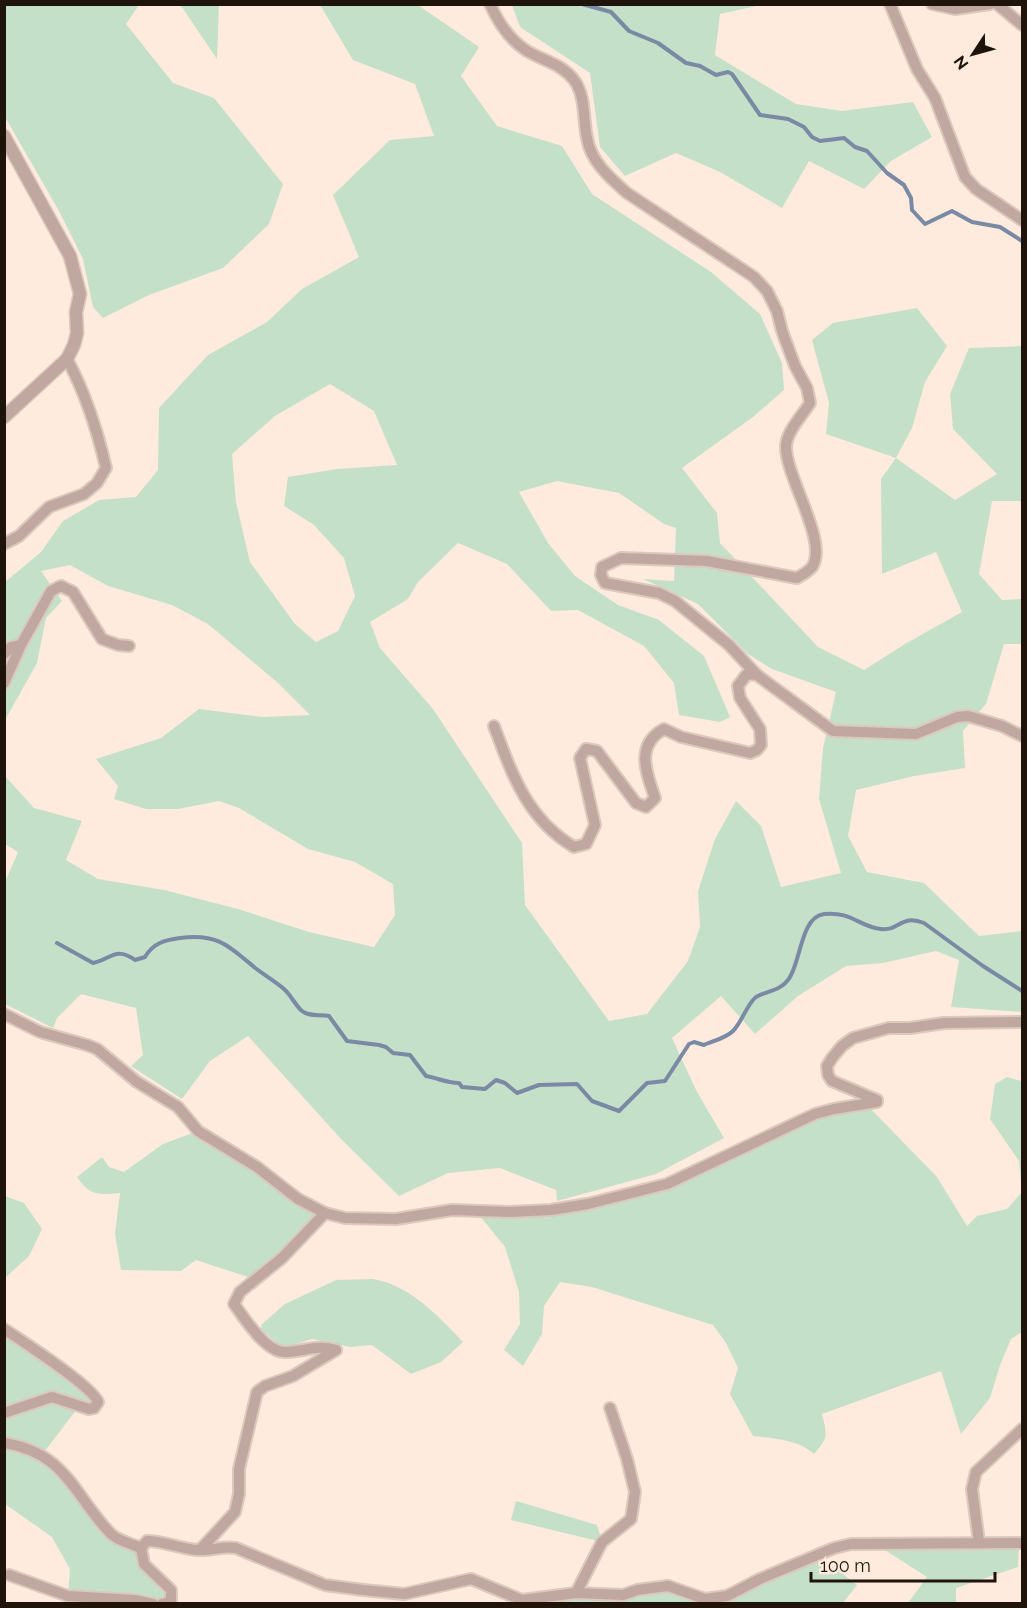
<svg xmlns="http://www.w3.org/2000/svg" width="1027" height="1608" viewBox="0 0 1027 1608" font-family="Raleway,sans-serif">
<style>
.green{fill:#c5e0c8;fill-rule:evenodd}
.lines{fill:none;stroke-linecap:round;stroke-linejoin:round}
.stream{stroke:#7a8aa5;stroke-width:4}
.minor-casing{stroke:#dac9bc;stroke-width:14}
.tertiary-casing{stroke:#dac9bc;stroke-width:15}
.minor{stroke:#c0a7a0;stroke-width:10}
.tertiary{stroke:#c0a7a0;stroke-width:12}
</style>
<rect width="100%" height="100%" fill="#feebde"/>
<!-- green -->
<g class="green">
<path d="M4,5H139L126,24L173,83L214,98L283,184L269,224L223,268L149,295L103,318L93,307L83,259L59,211L5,117Z"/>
<path d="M177,5H219L217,59L182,7Z"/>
<path d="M320,5H418L479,47L461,76L497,126L562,146L592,194L711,272L760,314L782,363L784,390L753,417L682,468L717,513L720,543L818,647L864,670L905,644L962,612L936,552L882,574L881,479L896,458L826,434L829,403L812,340L833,323L917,308L947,346L925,382L912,428L896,458L955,500L997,474L953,429L950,394L969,348L1022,346V501H992L979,574L1002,600L1022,599V644H1004L986,704L963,731L965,768L914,776L856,790L848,836L867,872L924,883L979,936L1022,931V1012L951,1007L959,960L936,951L883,963L846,966L798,996L755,1034L721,996L672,1038L697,1092L724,1138L656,1174L557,1201L556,1190L500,1168L448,1173L399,1196L341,1139L248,1036L210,1061L182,1099L131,1066L143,1055L136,1008L81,994L57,1018L53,1028L5,1004V882L18,852L5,844V776L34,808L82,821L66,860L98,879L164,890L238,909L309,932L374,947L395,915L393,884L355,862L308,849L239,808L219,801L178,809H146L114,799L118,786L96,759L161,738L199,709L263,717L310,715L278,683L208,624L172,605L108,586L70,565L41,571L62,601L46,618L37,663L5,720V582L41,552L63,521L99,500L136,497L158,470L159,408L208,355L267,322L302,289L359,257L333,195L390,140L434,136L415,84L353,60ZM330,384L374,411L397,465L337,469L288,477L284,506L314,525L344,558L355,596L338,631L316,642L295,624L250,562L236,502L232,454L275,416ZM557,481L619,493L664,524L676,528L674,581L643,579L698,604L748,654L772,669L836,692L823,748L819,799L841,873L781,887L761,826L736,801L715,839L698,891L700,927L688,961L647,1014L609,1021L525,905L522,843L433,709L380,648L370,622L408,599L418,582L458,543L507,564L551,611L578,610L644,646L674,683L679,715L720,722L730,717L704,656L659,620L618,605L575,576L548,543L519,492Z"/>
<path d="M512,5H761L720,14L715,55L796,104L842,111L913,102L932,137L891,161L864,189L809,161L782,208L720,172L676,153L625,176L600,147L590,73L520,27Z"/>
<path d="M1007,1077L1022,1081V1332L1011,1339L1000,1365L990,1398L961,1434L941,1371L822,1414C827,1435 829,1437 814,1454C797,1439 775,1439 753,1436L730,1394L738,1368L726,1343L713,1325L592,1287L560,1282L544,1306L542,1334L523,1366L504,1350L520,1324L519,1292L505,1247L476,1211H532L667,1184L785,1128L867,1105L937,1177L967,1226L977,1216L1007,1209L1022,1192L1019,1161L990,1119L995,1084Z"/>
<path d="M198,1131L325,1213L254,1279L196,1260L181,1271L121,1270L115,1234L120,1193C98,1195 90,1196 77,1177L102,1157L109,1167L124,1172L163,1144Z"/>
<path d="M5,1196L24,1203L42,1229L29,1256L5,1278Z"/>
<path d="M373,1279C410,1285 438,1316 463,1342L441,1362L411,1374L372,1345L350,1347L312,1339L283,1348L260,1328L262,1327L261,1325L285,1304L336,1280Z"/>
<path d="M5,1329L95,1395L94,1408L80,1405L41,1456L113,1536L141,1548L171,1602L162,1603L68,1596L70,1569L52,1537L5,1504Z"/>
<path d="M516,1501L597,1525L602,1542L511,1520Z"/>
<path d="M874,1543H1019L1018,1567L956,1588V1603H908L927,1577Z"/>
<path d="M818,1555L857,1585L843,1603L519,1604L522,1600L623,1595L668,1586L705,1599Z"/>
</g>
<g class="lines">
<!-- stream -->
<g class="stream">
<path d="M582,4L611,12L629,31L658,43L686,63L700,66L716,75L728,72L732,74L760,115L788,119L804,127L812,137L820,141L844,138L855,147L867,151L887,173L904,185L911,198L912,210L925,224L952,211L972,222L1000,227L1022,241"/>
<path d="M57,943L93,963C111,959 116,946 135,960L145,957C153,943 165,940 180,938C216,933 228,945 254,967C264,975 275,981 284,989C291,995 295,1005 302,1011C309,1017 320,1014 329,1016L347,1041L379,1045L386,1047L393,1053L410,1055L426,1076C438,1078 446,1083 459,1083L462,1087L485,1089L496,1080L505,1083L517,1093L539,1085L577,1084L592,1101L619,1111L647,1083L665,1081L689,1044L694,1042L704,1045C713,1041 726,1038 733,1031C742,1022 747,1004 756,997C766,991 780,991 788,980C801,964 800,917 824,914C851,911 860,927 881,929C900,931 901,914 924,923L983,966L1022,991"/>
</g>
<defs>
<g id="minor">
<path d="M490,4C498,22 511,41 527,51C544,61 562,64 574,80C586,96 583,120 587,138C591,162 610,178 627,193L754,277L767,291L777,311L782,331L795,366L807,388L810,403C802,416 786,432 786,447C786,478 829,542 812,567C809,571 802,575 797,578L707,561L621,558L602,567L601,575L605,583L659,593L675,601L729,645L757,675"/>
<path d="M890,4L917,69L935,98L965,177L976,189L1022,220"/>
<path d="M932,4L955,9L990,4"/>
<path d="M997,4L1022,25"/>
<path d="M4,544L19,536L49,507L84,494L97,483L106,468C97,429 86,394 67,359"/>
<path d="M4,654L11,647L21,645"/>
<path d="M4,683L21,645L51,591L61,586L73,592L102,639L118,645L129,646"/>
<path d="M494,726C512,774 527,819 574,847L586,844L595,825L580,758L586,749L597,751L636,803L646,807L655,798C646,772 635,745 664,729L681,737L750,753L757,750L761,745L760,729L740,698L738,686L747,674L757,675L833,731L916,734L957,717L968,716L1002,726L1022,736"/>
<path d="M4,1014L40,1032L87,1045L97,1049L137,1082L178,1107L198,1131L257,1167L298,1199L325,1213L345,1218L396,1219L452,1210L510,1212L551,1210L588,1204L667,1184L815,1114L834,1109L877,1102V1100L832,1081L828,1075L827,1066L832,1058L842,1046L853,1038L889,1028H910L944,1023L1022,1022"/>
<path d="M325,1213L282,1258L240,1292L234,1304C244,1318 265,1351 284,1352C304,1352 316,1344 336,1350"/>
<path d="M4,1329C23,1342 91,1385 98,1402L94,1408L89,1409L52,1397L4,1413"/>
<path d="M4,1443C67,1453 74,1496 111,1534C118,1541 132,1544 141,1548"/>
<path d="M979,1542L972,1489L976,1472L1022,1429"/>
<path d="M200,1550L235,1512L239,1494V1469L257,1392L265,1386L293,1376L336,1350"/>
<path d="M9,1575L68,1596L135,1600L153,1604"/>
<path d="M576,1593L602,1542L631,1519L635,1492L627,1459L610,1408"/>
<path d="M162,1604L171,1602V1590L144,1564L141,1548L147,1541C165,1541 180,1549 198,1550C211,1551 222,1546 236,1548L325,1585L363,1590L404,1594L471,1579L522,1600L576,1593L623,1595L637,1590L668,1586L705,1599L727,1596L760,1579L834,1548L851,1544L1022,1543"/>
</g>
<path id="tertiary" d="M4,136L70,256L80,294L76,312L77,333L74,345L67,359L4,417"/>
</defs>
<!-- minor casing -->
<use href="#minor" class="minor-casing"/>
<!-- tertiary casing -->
<use href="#tertiary" class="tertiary-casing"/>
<!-- minor -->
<use href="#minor" class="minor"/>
<!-- tertiary -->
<use href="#tertiary" class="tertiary"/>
</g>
<!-- border -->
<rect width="1027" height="1608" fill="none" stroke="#1e140c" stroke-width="12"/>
<!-- north arrow -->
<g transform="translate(973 54) rotate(234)" stroke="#feebde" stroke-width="4.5" paint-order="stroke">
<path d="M0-4.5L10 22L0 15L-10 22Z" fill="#1e140c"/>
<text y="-9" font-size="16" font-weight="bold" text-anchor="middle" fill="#1e140c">N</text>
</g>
<!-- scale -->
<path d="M811 1572v9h184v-9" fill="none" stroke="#1e140c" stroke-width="3"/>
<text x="820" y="1572" font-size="18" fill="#1e140c" stroke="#feebde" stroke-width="4.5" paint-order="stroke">100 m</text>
</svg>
